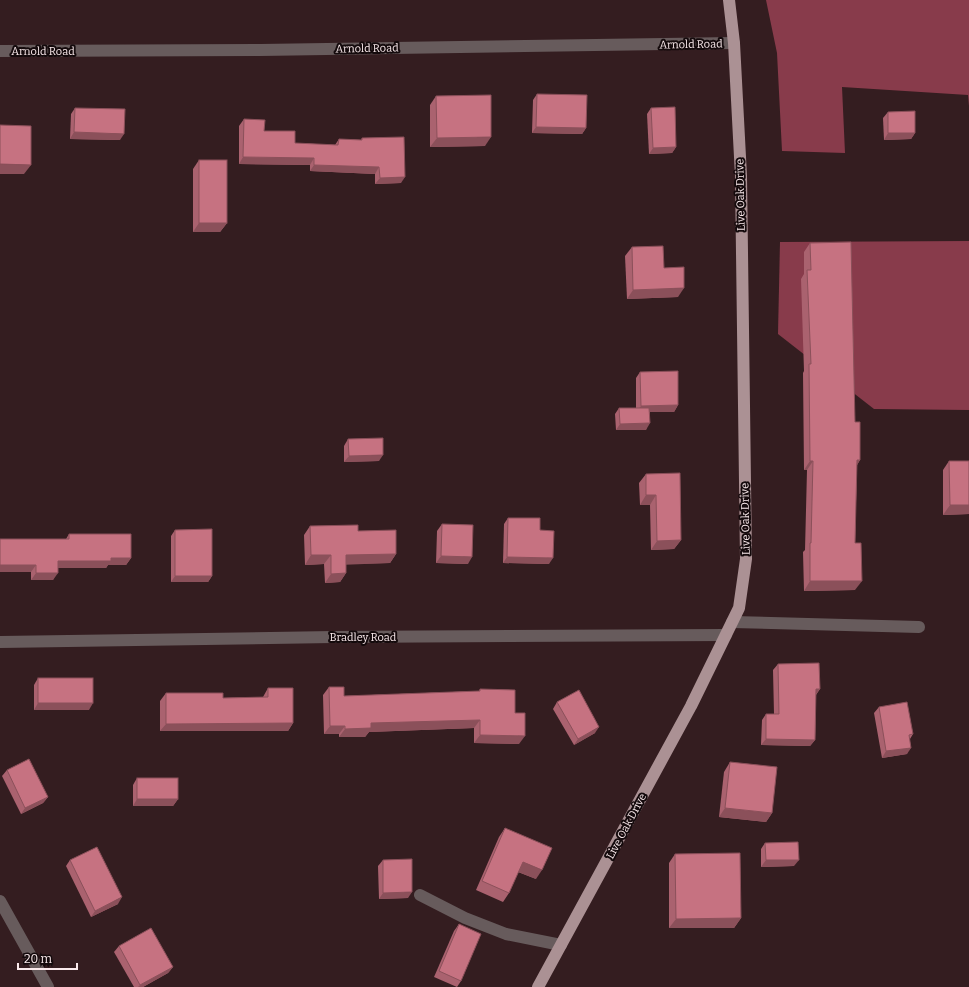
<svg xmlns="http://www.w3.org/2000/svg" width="969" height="987" viewBox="0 0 969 987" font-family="Bitter,serif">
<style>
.forest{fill:#883b4b}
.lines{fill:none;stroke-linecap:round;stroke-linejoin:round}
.minor{stroke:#675b5c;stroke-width:12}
.major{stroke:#ab9194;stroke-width:12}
.wall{fill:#aa626f}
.shaded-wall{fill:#8b505a}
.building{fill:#c67281;stroke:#8b505a}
.labels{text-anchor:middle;stroke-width:4;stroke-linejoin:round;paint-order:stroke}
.street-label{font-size:11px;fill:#faeaec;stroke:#140a0c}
</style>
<rect width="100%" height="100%" fill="#341d20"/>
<!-- forest -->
<g class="forest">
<path d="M766,0H969V106L968,95L842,87L845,153L782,151L777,53Z"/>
<path d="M969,241V410L874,409L778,334L780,242Z"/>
</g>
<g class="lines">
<!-- minor -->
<g class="minor">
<path d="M0,51L260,50L734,43"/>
<path d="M732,622L919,627"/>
<path d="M0,642L333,637L726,635"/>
<path d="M420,895L465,918L506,934L561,945"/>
<path d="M0,901L48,987"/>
</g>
<!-- major -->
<path class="major" d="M538,987L691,706L739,608L746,559L741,176L734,43L729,0"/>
</g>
<!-- wall -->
<g class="wall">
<path d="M537,94L586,128L582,134L532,133L533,100Z"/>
<path d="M436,96L485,146L430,147V105Z"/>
<path d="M75,108L120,140L70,139L71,114Z"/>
<path d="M651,108L676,147L672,153L649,154L647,114Z"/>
<path d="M888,112L915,133L911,139L884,140L883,118Z"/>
<path d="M244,119L264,131L295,143L335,145L339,139L361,140L362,138L401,183L375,184V174L310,171V165L239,164V126Z"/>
<path d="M199,160L227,223L220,232H193V169Z"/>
<path d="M810,243L855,422L860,460L857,465L855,543V590L804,591L803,552L805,550L807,470H804L803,373L804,371L801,279L804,274V252Z"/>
<path d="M632,247L664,268L678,297L627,299L625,256Z"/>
<path d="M640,372L678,405L674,412H650L646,430H616L615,414L619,408H636V378Z"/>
<path d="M348,439L379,461L344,462V446Z"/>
<path d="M949,461L969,514L943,515V470Z"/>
<path d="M646,474L681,540L674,549L651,550L650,505H640L639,483Z"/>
<path d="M508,518L540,530L549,564L503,563L504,524Z"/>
<path d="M442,524L468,564L436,563L437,531Z"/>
<path d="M310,526L396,554L390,563L346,564V573L340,582L325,583L324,564L305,565L304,535Z"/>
<path d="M175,530L212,576L208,582H171V536Z"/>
<path d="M69,534L131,558L126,565H108L106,568H58L53,580H31V572H0L66,539Z"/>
<path d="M778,664L820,689L816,695L815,740L810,746L761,745L762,720L766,714H774L773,670Z"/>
<path d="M38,678L89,710H34V685Z"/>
<path d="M329,687L344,696L479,691L480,689L515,713L519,744L474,743V728L369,732L365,737H339V734H324L323,695Z"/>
<path d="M268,688L293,723L288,731H160V701L166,693L223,698L263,697Z"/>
<path d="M557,702L595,733L574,745L553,709Z"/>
<path d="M879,707L913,734L910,739L907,754L882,758L874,713Z"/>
<path d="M730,762L772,813L766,822L719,817L724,772Z"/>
<path d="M7,770L48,797L43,803L21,814L2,776Z"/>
<path d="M137,778L178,799L173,806H133V785Z"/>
<path d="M505,828L536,879L518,872L509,893L503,902L476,890L499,837Z"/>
<path d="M765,843L794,866L761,867V849Z"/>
<path d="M675,854L741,918L734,928H669V863Z"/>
<path d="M70,860L118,904L91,917L66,866Z"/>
<path d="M383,860L408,898L379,899L378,866Z"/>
<path d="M459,924L461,981L457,987L434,977L454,931Z"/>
<path d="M119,946L173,967L168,973L143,987H134L114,952Z"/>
</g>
<!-- shaded-wall -->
<g class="shaded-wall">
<path d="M536,127L586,128L582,134L532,133Z"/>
<path d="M74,132L124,134L120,140L70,139Z"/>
<path d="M888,133H915L911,139L884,140Z"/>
<path d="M491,137L485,146L430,147L437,138Z"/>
<path d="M676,147L672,153L649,154L653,148Z"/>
<path d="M243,157L314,158L310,165L239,164Z"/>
<path d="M0,164L31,165L24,174H0Z"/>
<path d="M314,165L379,167L375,174L310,171Z"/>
<path d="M405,177L401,183L375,184L380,178Z"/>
<path d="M199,223H227L220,232H193Z"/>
<path d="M684,288L678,297L627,299L633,290Z"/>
<path d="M678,405L674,412H636L641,406Z"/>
<path d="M650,423L646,430H616L620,424Z"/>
<path d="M383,455L379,461L344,462L349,456Z"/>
<path d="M857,460H860L854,470Z"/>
<path d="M810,461H813L807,470H804Z"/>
<path d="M646,495H656L650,505H640Z"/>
<path d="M950,505H969V514L943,515Z"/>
<path d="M681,540L674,549L651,550L657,541Z"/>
<path d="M396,554L390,563L339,565L346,555Z"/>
<path d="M311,555H331L324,564L305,565Z"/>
<path d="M441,556L472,557L468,564L436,563Z"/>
<path d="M507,557L553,558L549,564L503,563Z"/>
<path d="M111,558H131L126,565H108L106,568H53L58,561Z"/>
<path d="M0,565H36L31,572H0Z"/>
<path d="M36,573H58L53,580H31Z"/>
<path d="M346,573L340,582L325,583L331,574Z"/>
<path d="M175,576H212L208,582H171Z"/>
<path d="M810,581H862L855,590L804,591Z"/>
<path d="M816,689H820L815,695Z"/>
<path d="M38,703H93L89,710H34Z"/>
<path d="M480,720L474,728L369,732L365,737H339L345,729L371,723Z"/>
<path d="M293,723L288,731H160L166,724Z"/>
<path d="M330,726H345L339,734H324Z"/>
<path d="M599,727L595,733L574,745L578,739Z"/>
<path d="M480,735L525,736L519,744L474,743Z"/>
<path d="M766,739L815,740L810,746L761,745Z"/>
<path d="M911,748L907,754L882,758L886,751Z"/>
<path d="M48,797L43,803L21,814L25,808Z"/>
<path d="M137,799H178L173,806H133Z"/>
<path d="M725,808L772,813L766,822L719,817Z"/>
<path d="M766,860H799L794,866L761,867Z"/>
<path d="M523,862L542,870L536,879L516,871Z"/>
<path d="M412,892L408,898L379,899L383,893Z"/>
<path d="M122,897L118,904L91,917L95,911Z"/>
<path d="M741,918L734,928H669L676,919Z"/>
<path d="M173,967L168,973L143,987H138L140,985Z"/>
</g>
<!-- building -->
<g class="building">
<path d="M537,94L587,95L586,128L536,127Z"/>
<path d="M491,95V137L437,138L436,96Z"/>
<path d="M675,107L676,147L653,148L651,108Z"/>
<path d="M75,108L125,109L124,134L74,132Z"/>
<path d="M915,111V133H888V112Z"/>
<path d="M244,119L265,120L264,131H295V143L338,145L339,139L362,140V138L404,137L405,177L380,178L379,167L314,165V158L243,157Z"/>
<path d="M0,125L31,126V165L0,164Z"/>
<rect x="199" y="160" width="28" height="63"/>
<path d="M851,242L855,422H860V460H857L855,543H861L862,581H810V543H811L813,461H810L809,364H811L807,270H811L810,243Z"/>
<path d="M663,246L664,268L684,267V288L633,290L632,247Z"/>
<path d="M678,371V405L641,406L640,372Z"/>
<path d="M619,408H649L650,423L620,424Z"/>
<path d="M383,438V455L349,456L348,439Z"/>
<path d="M949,461H969V505H950Z"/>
<path d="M680,473L681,540L657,541L656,495H646V474Z"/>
<path d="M508,518H540V530L554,531L553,558L507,557Z"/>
<path d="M442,524L473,525L472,557L441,556Z"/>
<path d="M358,525V531L396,530V554L346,555V573L331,574V555H311L310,526Z"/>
<path d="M212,529V576H175V530Z"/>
<path d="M69,534H131V558H111V561H58V573H36V565H0V539H69Z"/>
<path d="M819,663L820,689H816L815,740L766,739V714H779L778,664Z"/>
<rect x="38" y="678" width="55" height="25"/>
<path d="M329,687H344V696L480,691V689L515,690V713H525V736L480,735V720L371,723V728L345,729V726H330Z"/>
<path d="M268,688H293V723L166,724V693H223V698L268,697Z"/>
<path d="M579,690L599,727L578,739L557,702Z"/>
<path d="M907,702L913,734L909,735L911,748L886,751L879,707Z"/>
<path d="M29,759L48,797L25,808L7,770Z"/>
<path d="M730,762L777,767L772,813L725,808Z"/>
<rect x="137" y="778" width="41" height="21"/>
<path d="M505,828L552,848L542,870L523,862L509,893L482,881Z"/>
<path d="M798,842L799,860H766L765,843Z"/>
<path d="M97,847L122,897L95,911L70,860Z"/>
<path d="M740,853L741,918L676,919L675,854Z"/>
<path d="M412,859V892L383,893V860Z"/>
<path d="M459,924L481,934L461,981L439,971Z"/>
<path d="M151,928L173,967L140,985L119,946Z"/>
</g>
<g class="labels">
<!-- street labels -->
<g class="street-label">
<text transform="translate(691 44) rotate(-1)" y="4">Arnold Road</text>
<text transform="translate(367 48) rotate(-1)" y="4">Arnold Road</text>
<text x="43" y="55">Arnold Road</text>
<text transform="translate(740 195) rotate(-91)" y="4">Live Oak Drive</text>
<text transform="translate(745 519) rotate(-91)" y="4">Live Oak Drive</text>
<text x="363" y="641">Bradley Road</text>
<text transform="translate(626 826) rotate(-62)" y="4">Live Oak Drive</text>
</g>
</g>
<!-- scale -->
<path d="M18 963v6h59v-6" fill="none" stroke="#faeaec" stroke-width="2"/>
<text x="24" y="963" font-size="12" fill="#faeaec" stroke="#140a0c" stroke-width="3" paint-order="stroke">20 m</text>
</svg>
